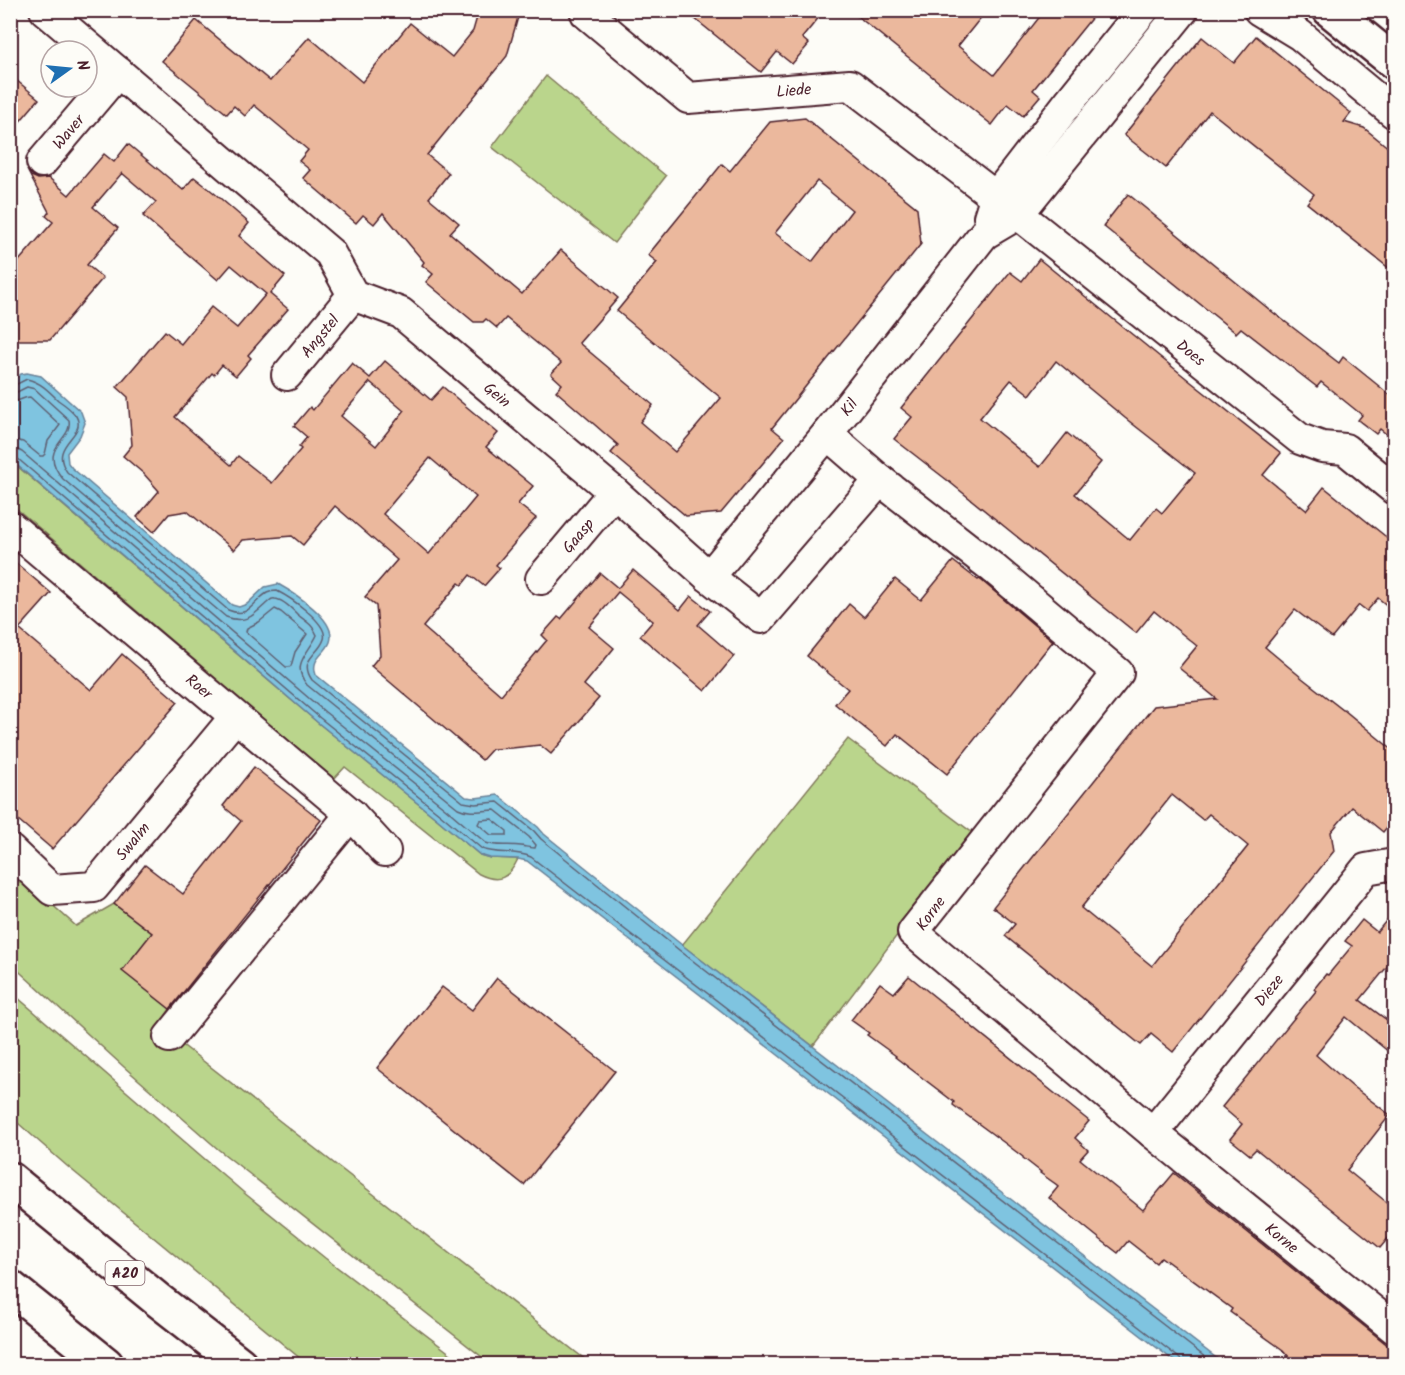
<svg xmlns="http://www.w3.org/2000/svg" width="1405" height="1375" viewBox="0 0 1405 1375" font-family="Kalam,sans-serif">
<style>
.green{fill:#bad58c;stroke:#827a5c;stroke-width:1.5}
.water{fill:#7fc4e0;stroke:#6a8298;stroke-width:1.5}
.lines{fill:none;stroke-linecap:round;stroke-linejoin:round}
.shore{stroke:#5f6173;stroke-width:1.5}
.building{fill:#ebb89d;stroke:#4a1f2b;stroke-width:1.5;fill-rule:evenodd}
.minor-casing{stroke:#4a1f2b;stroke-width:34}
.major-casing{stroke:#4a1f2b;stroke-width:38}
.highway-casing{stroke:#4a1f2b;stroke-width:38}
.minor{stroke:#fdfcf7;stroke-width:30}
.major{stroke:#fdfcf7;stroke-width:33}
.highway{stroke:#fdfcf7;stroke-width:33}
.labels{text-anchor:middle;stroke-width:4.5;stroke-linejoin:round;paint-order:stroke}
.shield{fill:#fdfcf7;stroke:#806168;stroke-width:1.5}
.shield-label{font-size:15px;font-weight:bold;fill:#4a1f2b}
.street-label{font-size:16px;fill:#4a1f2b;stroke:#fdfcf7}
</style>
<rect width="100%" height="100%" fill="#fdfcf7"/>
<filter id="ink" filterUnits="userSpaceOnUse"><feTurbulence type="fractalNoise" baseFrequency=".0167" numOctaves="2"/><feDisplacementMap in="SourceGraphic" scale="12" xChannelSelector="R" yChannelSelector="G"/><feConvolveMatrix kernelMatrix="1 2 1 2 8 2 1 2 1" color-interpolation-filters="sRGB"/></filter>
<g filter="url(#ink)">
<!-- green -->
<g class="green">
<path d="M546,76L666,176L614,243L492,147Z"/>
<path d="M10,460L317,722L437,819L480,855L490,858L518,859C509,878 499,884 479,874L345,767L334,779L11,504Z"/>
<path d="M848,739L974,834L813,1046L682,945Z"/>
<path d="M10,867L76,926L114,904L152,933L122,971L170,1009L155,1032L176,1049L180,1043L591,1364H491L219,1150L124,1067L11,964Z"/>
<path d="M10,991L243,1192L325,1258L464,1364H307L67,1166L11,1117Z"/>
</g>
<!-- water -->
<path class="water" d="M27,373L41,376L81,412L85,423L80,436L67,453L68,463L72,468L232,605L239,607L247,604L265,587L278,584C294,593 338,620 330,642C325,655 310,658 316,675L466,797L475,798L498,795L538,827L544,834L682,945L1224,1364H1178L527,861L518,859L490,858L480,855L437,819L317,722L11,460V382L21,374Z"/>
<g class="lines">
<!-- shore -->
<g class="shore">
<path d="M10,385H15L27,379C40,382 48,390 58,400C64,404 72,410 76,416C88,436 47,444 67,472L228,610C250,619 252,602 267,593C269,592 275,591 277,591C289,597 329,623 324,639C319,655 298,659 312,680L463,802L475,804L498,802L534,831L541,839L679,950L1214,1364"/>
<path d="M10,393L17,392L27,387L35,389L69,420C73,441 36,447 63,479L226,617C246,624 253,616 267,603C270,601 271,598 275,599C283,599 293,610 298,615C306,621 314,626 317,635C309,653 290,664 307,685L458,808C470,814 482,810 495,810L529,837L536,845L535,848C530,848 527,847 521,846C509,844 497,847 486,843L445,808L325,712L22,452L16,449L10,448"/>
<path d="M10,402C18,402 24,397 30,397L60,425L48,441L45,454L43,456H40L23,442L10,439"/>
<path d="M10,456L17,458L320,718L440,814L482,849C498,855 515,850 531,857L1178,1357L1181,1360V1364"/>
<path d="M275,609L281,612L307,634L295,652L291,666L289,667H286L246,632L247,628L259,622Z"/>
<path d="M492,819L507,831V835H491L478,824L480,820Z"/>
</g>
</g>
<!-- building -->
<g class="building">
<path d="M479,10H520L507,56L427,155L449,173L429,198L459,223L450,233L522,294L561,250L618,298L579,343L653,405L640,422L675,452L721,398L617,311L657,262L648,255L722,164L730,171L770,122L805,118L917,208L921,244L772,428L784,438L721,513L686,516L611,453L618,445L556,391L562,384L551,374L561,363L506,318L497,328L486,319L483,322H474L426,282L433,274L422,265L424,262L383,213L374,224L363,215L356,223L303,178L310,170L299,161L308,150L254,105L245,116L234,106L227,114L162,61L196,20L270,81L309,37L362,82L410,23L452,57L473,31ZM817,181L852,210L812,262L775,233Z"/>
<path d="M684,10H825L802,38L809,44L792,64L777,52L761,72Z"/>
<path d="M850,10H987L958,46L994,75L1045,10H1098L1033,90L1040,96L1023,116L1008,104L992,125Z"/>
<path d="M1256,36L1351,113L1344,122L1364,128L1395,153V273L1307,203L1314,194L1210,111L1166,168L1124,135L1202,37L1234,63Z"/>
<path d="M10,75L39,99L10,133Z"/>
<path d="M128,144L183,190L194,177L213,192L249,223L239,236L285,276L270,294L288,309L248,355L251,358L236,376L222,365L214,375L212,373L175,417L231,465L238,456L272,483L301,449L299,447L307,437L294,426L310,407L313,410L352,363L370,378L385,361L431,400L443,387L498,433L486,447L533,486L518,504L536,518L496,565L500,568L484,586L470,575L462,585L459,583L423,627L501,695L547,640L542,635L558,617L561,619L600,573L618,588L633,570L680,610L691,596L710,611L698,625L734,656L705,691L640,636L653,621L618,592L589,627L614,648L584,685L599,698L551,754L540,745L512,748L492,749L482,760L371,666L380,655L378,627L376,606L365,597L397,560L335,506L303,545L292,536L243,540L234,550L187,511L169,514L154,532L137,517L159,491L144,474L123,456L132,445L129,410L128,397L117,387L165,331L181,344L211,307L237,328L266,294L231,265L218,280L143,216L156,202L122,173L93,207L118,228L87,265L103,278L50,340H10V271L53,222L46,216L49,212L27,170L31,176L38,179L49,178L69,195L104,154L114,162ZM370,382L404,411L376,446L341,416ZM430,458L476,497L429,554L383,514Z"/>
<path d="M1128,194L1270,310L1339,363L1343,357L1395,399V441L1380,429L1376,434L1358,420L1362,415L1321,382L1317,387L1241,328L1236,333L1103,226Z"/>
<path d="M1039,259L1191,382L1281,453L1263,475L1306,510L1324,487L1395,544V612L1378,598L1367,611L1359,605L1332,638L1295,610L1265,647L1302,678L1343,710H1344L1395,752V817L1383,832L1352,807L1331,832L1334,851L1173,1052L1151,1034L1141,1045L1005,936L1015,924L993,907L1154,706L1217,699L1179,668L1197,646L1154,611L1136,633L947,480L894,439L912,417L901,408L1010,272L1022,281ZM1056,361L1125,418L1171,454L1195,473L1162,513L1156,508L1130,540L1075,494L1101,462L1067,433L1040,467L980,418L1011,380L1030,395ZM1172,795L1203,820L1209,814L1248,846L1152,966L1081,908Z"/>
<path d="M10,558L51,593L19,629L91,690L122,654L178,702L52,849L10,813Z"/>
<path d="M953,561L978,580L979,579L982,581L1053,641L947,774L897,734L887,746L835,704L848,689L807,656L849,604L864,617L895,579L921,600Z"/>
<path d="M254,767L321,820L170,1009L122,971L152,933L114,904L145,865L183,894L241,821L223,806Z"/>
<path d="M1395,910V957L1360,1000L1395,1026V1057L1346,1017L1316,1055L1353,1087L1390,1115L1347,1170L1395,1209V1230L1380,1248L1256,1149L1250,1155L1230,1139L1242,1124L1222,1107L1316,991L1314,989L1326,974L1328,975L1352,946L1345,941L1362,920L1377,932Z"/>
<path d="M909,976L1089,1121L1075,1138L1088,1150L1080,1159L1132,1201L1143,1210L1174,1173L1395,1351V1365H1296L1283,1350L1230,1312L1232,1309L1161,1257L1156,1263L1128,1241L1118,1253L1101,1240L1049,1198L1058,1187L1057,1185L1040,1173L1041,1172L1023,1158V1157L1006,1144L953,1105L954,1102L895,1057L896,1056L867,1035L869,1033L851,1020L880,983L894,993Z"/>
<path d="M497,978L615,1071L524,1185L377,1068L442,987L472,1010Z"/>
</g>
<g class="lines">
<defs>
<g id="minor">
<path id="s1" d="M45,10L330,253L353,295L401,313L614,492L709,577L761,618L880,480L827,434"/>
<path id="s2" d="M585,10L586,13L688,98L850,85L1018,214L1300,439L1322,447L1345,449L1394,489"/>
<path d="M1259,10L1300,35L1394,113"/>
<path id="s3" d="M42,162L118,72"/>
<path d="M989,217L995,198L1069,102L1143,10"/>
<path id="s4" d="M287,375L353,295"/>
<path id="s5" d="M880,480L993,568L1118,673L913,932L1153,1133L1394,1328"/>
<path id="s6" d="M10,526L351,814L385,851"/>
<path id="s7" d="M709,577L827,434L984,234L1018,214L1183,10"/>
<path id="s8" d="M541,579L614,492"/>
<path id="s9" d="M10,850L52,890L94,887L235,717"/>
<path d="M169,1037L351,814"/>
<path id="s10" d="M1153,1133L1366,869L1394,864"/>
</g>
<path id="major" d="M1330,10L1394,62"/>
<g id="highway">
<path d="M10,1179L158,1300L240,1364"/>
<path d="M10,1287L106,1364"/>
</g>
</defs>
<!-- minor casing -->
<use href="#minor" class="minor-casing"/>
<!-- major casing -->
<use href="#major" class="major-casing"/>
<!-- highway casing -->
<use href="#highway" class="highway-casing"/>
<!-- minor -->
<use href="#minor" class="minor"/>
<!-- major -->
<use href="#major" class="major"/>
<!-- highway -->
<use href="#highway" class="highway"/>
</g>
</g>
<g class="labels">
<!-- shield labels -->
<rect class="shield" x="105.5" y="1261" width="39" height="24" rx="4.5"/>
<g class="shield-label">
<text x="125" y="1278">A20</text>
</g>
<!-- street labels -->
<g class="street-label">
<text dy="6" stroke="none"><textPath href="#s2" startOffset="242">Liede</textPath></text>
<text dy="6" stroke="none"><textPath href="#s3" startOffset="40">Waver</textPath></text>
<text dy="6" stroke="none"><textPath href="#s4" startOffset="51">Angstel</textPath></text>
<text dy="6" stroke="none"><textPath href="#s2" startOffset="732">Does</textPath></text>
<text dy="6" stroke="none"><textPath href="#s1" startOffset="600">Gein</textPath></text>
<text dy="6" stroke="none"><textPath href="#s7" startOffset="220">Kil</textPath></text>
<text dy="6" stroke="none"><textPath href="#s8" startOffset="57">Gaasp</textPath></text>
<text dy="6" stroke="none"><textPath href="#s6" startOffset="248">Roer</textPath></text>
<text dy="6" stroke="none"><textPath href="#s9" startOffset="160">Swalm</textPath></text>
<text transform="translate(930 913) rotate(-54)" y="6">Korne</text>
<text dy="6" stroke="none"><textPath href="#s10" startOffset="184">Dieze</textPath></text>
<text dy="6" stroke="none"><textPath href="#s5" startOffset="1116">Korne</textPath></text>
</g>
</g>
<!-- margin -->
<rect width="1405" height="1375" fill="none" stroke="#fdfcf7" stroke-width="36"/>
<rect x="18" y="18" width="1369" height="1339" fill="none" stroke="#4a1f2b" stroke-width="2" filter="url(#ink)"/>
<!-- north arrow -->
<g transform="translate(69 69) rotate(75)"><circle r="28" fill="#fdfcf7" stroke="#b5a4a5" stroke-width="1.5"/>
<path d="M0-4.5L10 22L0 15L-10 22Z" fill="#1f6fb2"/>
<text y="-9" font-size="16" font-weight="bold" text-anchor="middle" fill="#4a1f2b">N</text>
</g>
</svg>
